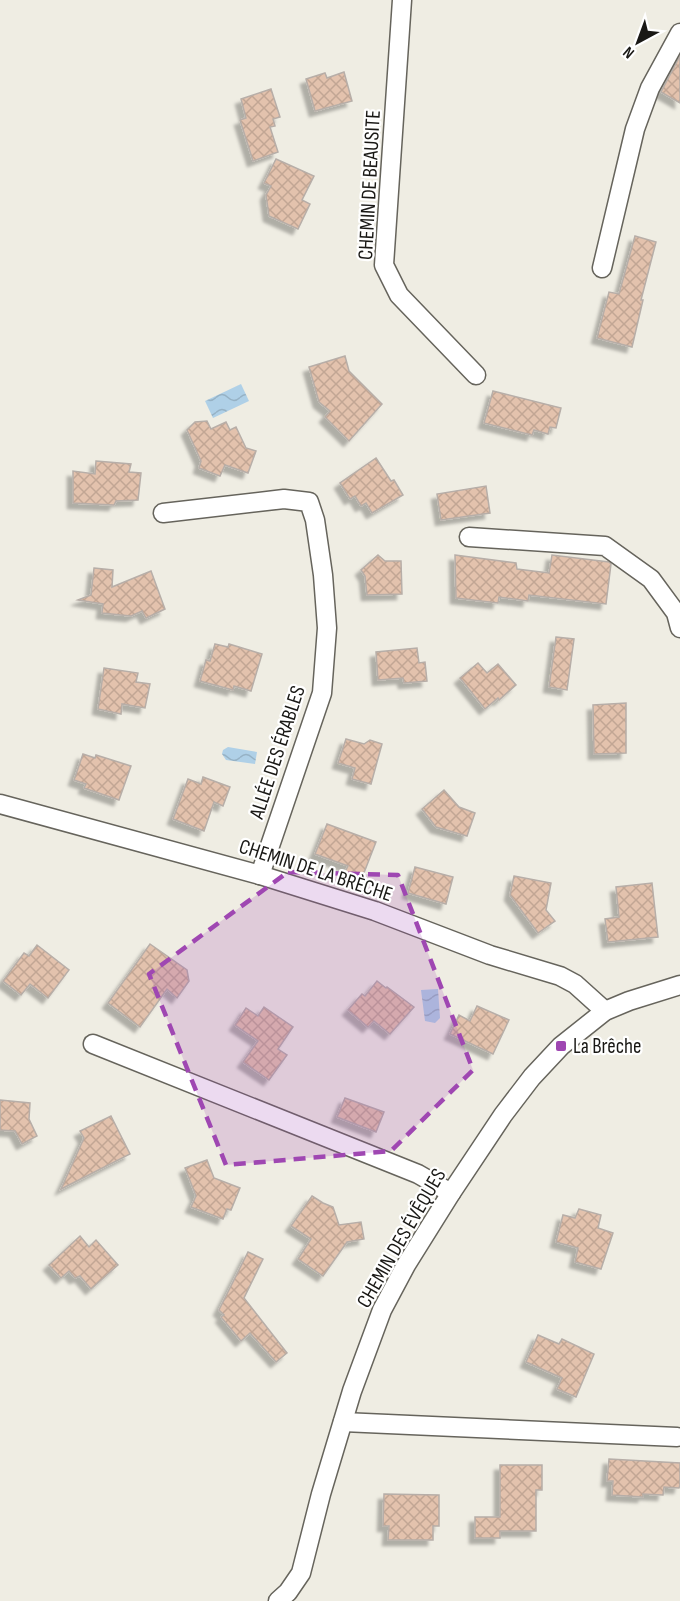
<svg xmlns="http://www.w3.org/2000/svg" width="680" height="1601" viewBox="0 0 680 1601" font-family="'Sofia Sans Condensed',sans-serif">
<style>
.water{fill:url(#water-waves)}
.building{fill:url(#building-cross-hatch);stroke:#b7aea8;stroke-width:1.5;filter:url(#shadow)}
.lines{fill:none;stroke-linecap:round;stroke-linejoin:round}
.street-casing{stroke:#66645c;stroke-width:21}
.street{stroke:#fff;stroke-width:18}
.marked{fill:#9f47b2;fill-opacity:0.2;stroke:#9f47b2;stroke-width:4.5;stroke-dasharray:12 8;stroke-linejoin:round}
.poi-dot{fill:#9f47b2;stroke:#fff;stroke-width:2}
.labels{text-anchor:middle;stroke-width:4.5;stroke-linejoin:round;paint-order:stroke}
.street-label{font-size:21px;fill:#191815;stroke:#fff}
.poi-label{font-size:21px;fill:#191815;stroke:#fff;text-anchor:start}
</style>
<defs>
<pattern id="water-waves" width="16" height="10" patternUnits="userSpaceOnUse" patternTransform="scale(1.5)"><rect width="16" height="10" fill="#afd0e7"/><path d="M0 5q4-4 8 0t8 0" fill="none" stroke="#96b2c5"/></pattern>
<pattern id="building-cross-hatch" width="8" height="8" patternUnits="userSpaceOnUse" patternTransform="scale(1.5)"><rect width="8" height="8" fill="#e3c2ad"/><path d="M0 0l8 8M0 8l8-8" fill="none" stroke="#c2a694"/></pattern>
<filter id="shadow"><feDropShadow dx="-5.5" dy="5.5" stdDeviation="1.5" flood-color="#0004"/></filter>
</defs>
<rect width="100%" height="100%" fill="#efede3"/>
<!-- water -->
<g class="water">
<path d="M241,384L249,401L213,418L205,401Z"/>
<path d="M228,747L257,752L255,764L226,760L222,754L223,750Z"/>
<path d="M438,989L440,1018L435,1023L425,1021L421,990Z"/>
</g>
<!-- building -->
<g class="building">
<path d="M680,56V103L661,92Z"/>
<path d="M344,72L352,101L315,111L306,79L325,73L327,78Z"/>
<path d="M271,89L280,117L273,119L275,126L270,127L278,152L253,161L240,120L246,118L241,99Z"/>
<path d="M276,159L314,176L302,200L310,204L298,229L269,216L266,195L271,186L264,183Z"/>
<path d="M635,236L656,242L641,300H643L632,347L597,338L609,292L619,294Z"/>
<path d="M345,356L349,371L382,404L349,441L325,417L330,411L319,402L309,367Z"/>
<path d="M493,391L561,408L556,428L550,427L548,434L534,430L532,435L484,423Z"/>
<path d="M207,421L211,429L226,422L230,430L236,427L246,448L256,451L248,473L225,465L220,476L199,468L201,461L187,430L195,422Z"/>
<path d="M376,458L391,481L394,480L403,495L372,513L366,503L361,506L355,496L350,499L340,483Z"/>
<path d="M96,461L131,464L129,472L141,473L138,500L116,501L114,505L73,503V471L95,474Z"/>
<path d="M486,486L490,513L441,520L437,494Z"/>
<path d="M378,555L385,561H401L402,594L367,595L365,576L361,570Z"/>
<path d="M455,555L516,563L517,569L549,573L552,555L609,562L611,564L606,604L529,595L528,601L499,597L498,603L456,598Z"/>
<path d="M94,568L113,570L112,587L151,571L165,609L146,618L142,611L131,616L102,613L103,604L78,600L91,595Z"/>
<path d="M556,637L574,639L567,690L549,687Z"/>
<path d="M215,644L228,647L229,644L262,654L251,691L234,686L233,690L200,681L206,660L210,661Z"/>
<path d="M417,648L419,663L425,662L427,681L404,683L403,678L378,680L376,652Z"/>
<path d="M478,663L487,673L498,664L516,685L499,700L498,698L485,709L460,678Z"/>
<path d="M104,668L138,673L136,682L150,684L145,708L122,704L121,714L98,709Z"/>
<path d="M626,703V753L594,754L593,705Z"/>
<path d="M346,739L364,744L370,740L382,744L371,784L352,779L355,768L338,763Z"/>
<path d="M83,754L95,758L96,755L131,766L119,800L84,788L86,784L74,780Z"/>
<path d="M203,777L230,787L223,806L214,802L204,831L173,819L188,779L201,784Z"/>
<path d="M444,790L459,807L475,813L467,836L436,827L422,809Z"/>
<path d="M327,824L376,842L360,883L343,876L348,866L315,854Z"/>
<path d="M415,867L453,877L446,904L408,893Z"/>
<path d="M514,876L551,883L546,910L555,921L538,933L510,895Z"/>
<path d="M652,883L658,937L608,942L605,919L619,917L616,887Z"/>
<path d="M150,944L187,970L189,981L177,998L167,989L140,1027L108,1003Z"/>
<path d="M37,945L69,970L48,998L30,984L21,995L3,981L24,953L29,956Z"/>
<path d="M377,981L386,988L387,987L414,1007L390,1034L374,1021L368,1027L348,1010L362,994L365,996Z"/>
<path d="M477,1006L509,1020L493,1054L450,1034L459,1015L470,1021Z"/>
<path d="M264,1007L293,1027L278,1049L287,1055L269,1080L243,1062L258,1041L235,1025L246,1008L258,1016Z"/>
<path d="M345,1098L384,1112L376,1132L337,1117Z"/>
<path d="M0,1100L30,1103L29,1119L37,1136L22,1144L15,1131L0,1130Z"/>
<path d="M111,1116L130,1154L61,1189L84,1138L80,1131Z"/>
<path d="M207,1160L214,1178L240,1188L231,1210L227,1209L223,1219L191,1207L196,1196L185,1168Z"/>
<path d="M312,1196L323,1203L333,1207L339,1225L361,1222L364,1239L347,1242L323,1276L298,1259L311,1239L291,1226Z"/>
<path d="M579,1209L601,1215L598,1228L613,1233L601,1269L575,1262L578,1248L556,1242L563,1215L575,1218Z"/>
<path d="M80,1236L89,1247L96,1240L118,1265L91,1289L80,1276L75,1278L69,1271L61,1278L49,1265Z"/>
<path d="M248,1252L263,1259L244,1298L287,1353L276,1362L250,1333L241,1341L221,1317L224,1315L219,1310Z"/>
<path d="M538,1335L559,1344L562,1339L594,1354L576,1397L557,1389L562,1378L526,1362Z"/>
<path d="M609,1459L680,1463V1485L679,1488L664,1487L663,1495L643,1494V1497L612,1495L613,1481H607Z"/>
<path d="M500,1465H542V1490H536V1531H500V1538H475V1517H500Z"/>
<path d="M384,1494L439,1495V1526H433V1540H388L389,1526H383Z"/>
</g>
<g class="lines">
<defs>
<g id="street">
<path d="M402,0L384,265L399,295L476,375"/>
<path d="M602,268L635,129L650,88L680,33"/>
<path d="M163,513L284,499L309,502L315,520L323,575L327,628L322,693L260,875"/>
<path d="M469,537L605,546L651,579L676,613L680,628"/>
<path d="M0,804L260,875L375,911L490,955L560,976L575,984L605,1011"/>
<path d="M93,1044L418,1174L451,1193"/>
<path d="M343,1422L677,1437"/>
<path d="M278,1601L288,1592L301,1573L321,1494L352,1391L382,1310L406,1265L451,1193L503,1115L532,1077L561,1046L605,1011L629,1001L680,985"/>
</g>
</defs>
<!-- street casing -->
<use href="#street" class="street-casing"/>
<!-- street -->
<use href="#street" class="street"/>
</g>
<!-- marked area -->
<path class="marked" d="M288,872L398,875L473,1070L391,1151L226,1165L149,974Z"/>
<!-- markers -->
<rect class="poi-dot" x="555" y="1040" width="12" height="12" rx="3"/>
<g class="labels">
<!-- street labels -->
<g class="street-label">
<text transform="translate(369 185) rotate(-87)" y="7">CHEMIN DE BEAUSITE</text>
<text transform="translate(277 752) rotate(-72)" y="7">ALLÉE DES ÉRABLES</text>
<text transform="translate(316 870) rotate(18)" y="7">CHEMIN DE LA BRÈCHE</text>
<text transform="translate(401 1238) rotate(-60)" y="7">CHEMIN DES ÉVÊQUES</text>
</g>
<!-- poi labels -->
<g class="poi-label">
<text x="573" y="1053">La Brêche</text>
</g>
</g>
<!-- north arrow -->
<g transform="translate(638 42) rotate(221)" stroke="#ffffff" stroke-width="4.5" paint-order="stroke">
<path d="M0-4.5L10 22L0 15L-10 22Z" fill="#191815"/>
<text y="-9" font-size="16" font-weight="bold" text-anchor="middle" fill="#191815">N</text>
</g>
</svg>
